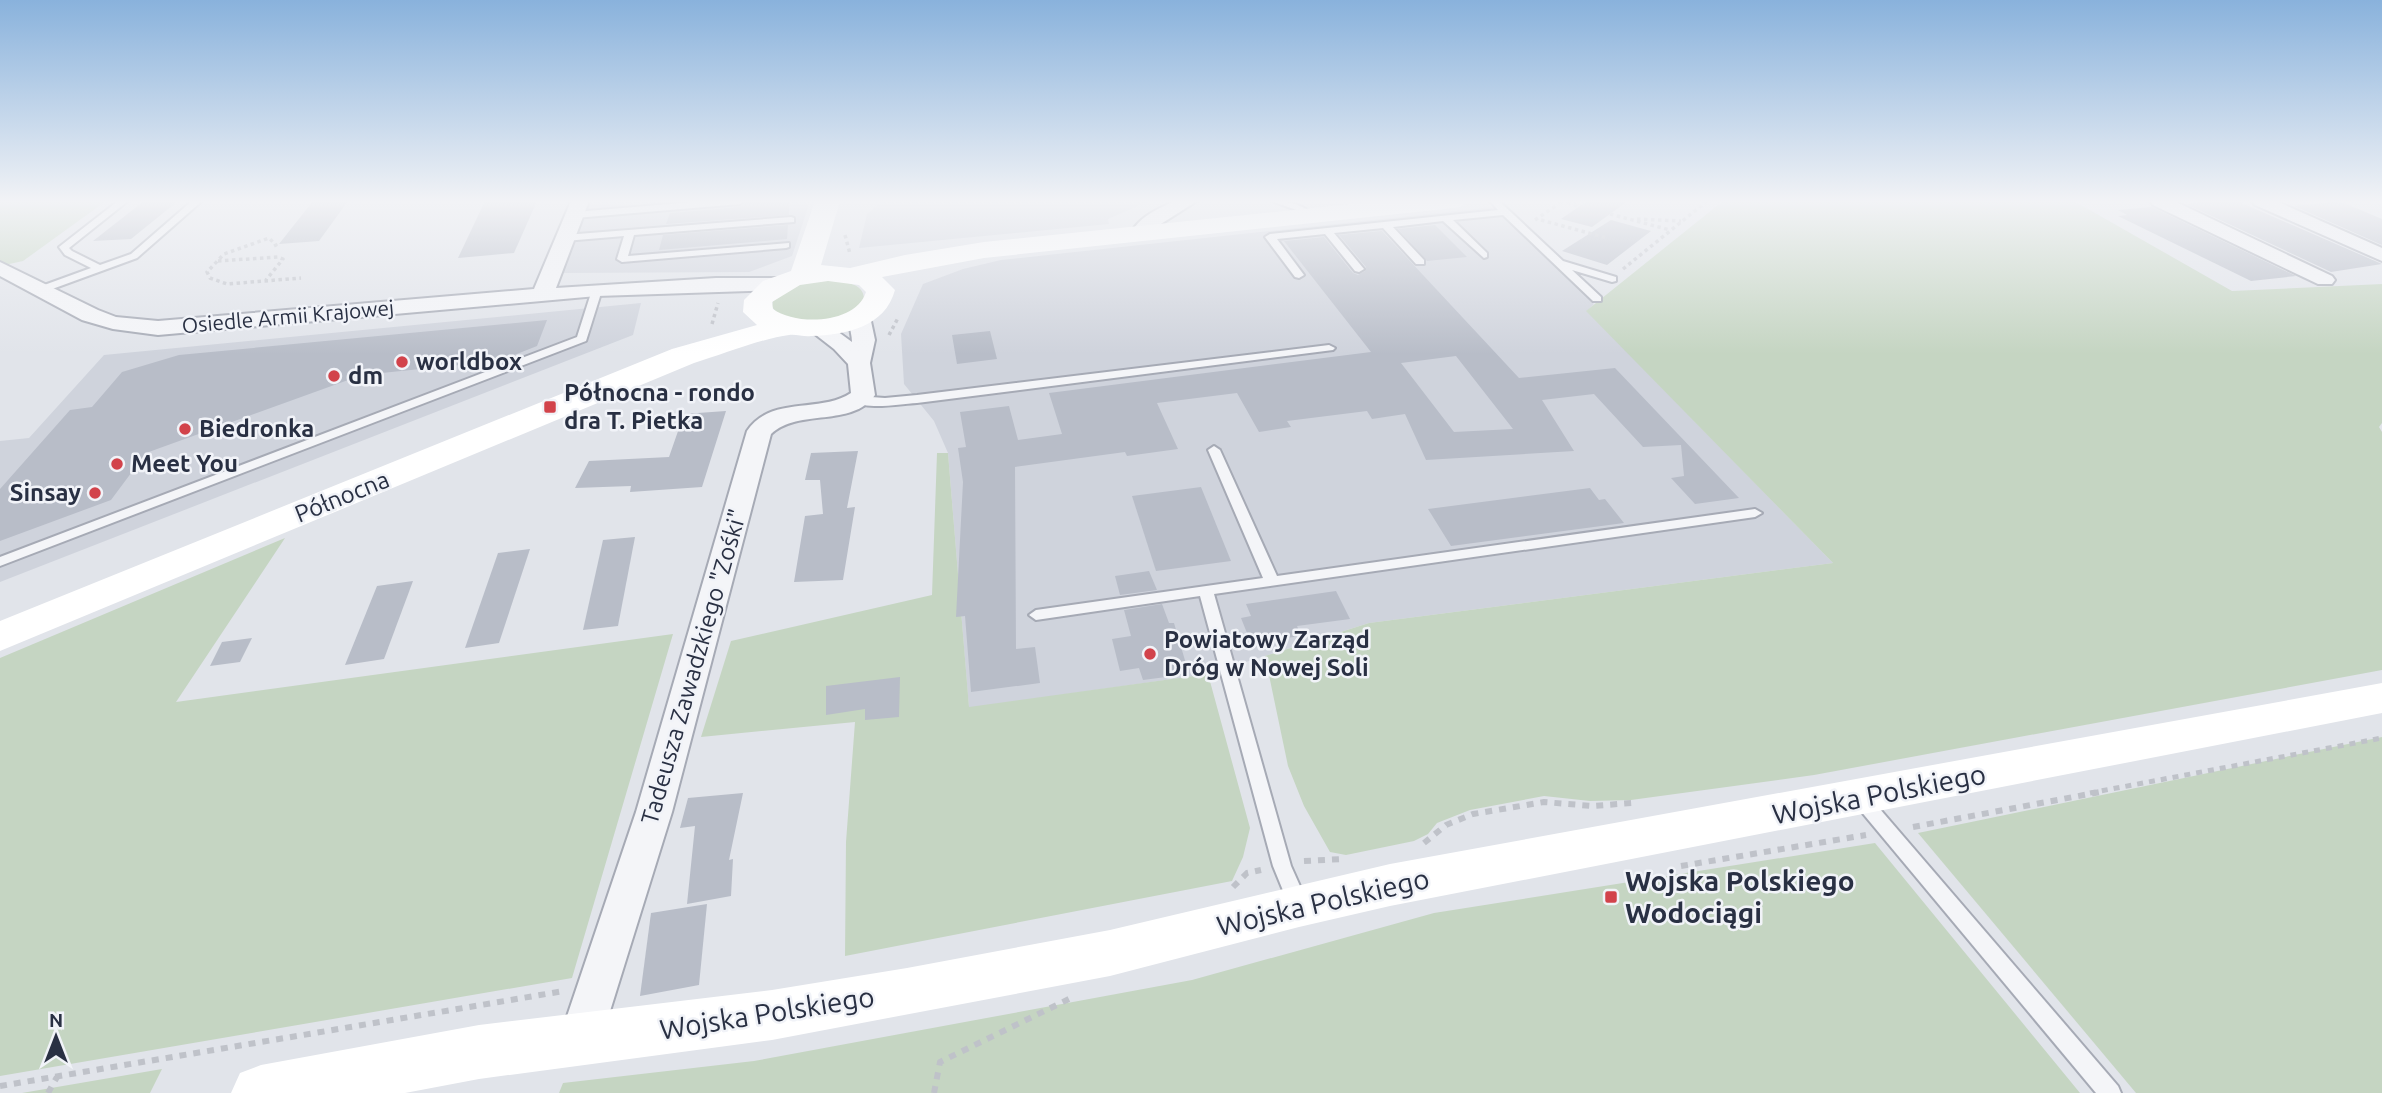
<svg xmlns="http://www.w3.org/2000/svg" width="2382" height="1093" viewBox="0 0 2382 1093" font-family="Ubuntu,sans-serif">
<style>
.built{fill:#cfd3dc}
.green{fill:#c5d5c2}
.building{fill:#b8bdc8;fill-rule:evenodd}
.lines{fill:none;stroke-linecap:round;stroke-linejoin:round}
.lane-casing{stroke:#a6aab5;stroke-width:4}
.street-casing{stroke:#a6aab5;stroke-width:4}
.path-far2{stroke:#bfc2c9;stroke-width:3.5;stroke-dasharray:3.5 3.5;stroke-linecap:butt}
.path-far1{stroke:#bfc2c9;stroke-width:5;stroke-dasharray:6 6;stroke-linecap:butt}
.path{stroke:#bfc2c9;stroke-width:6;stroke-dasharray:7 7;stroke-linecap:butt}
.lane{fill:#f4f5f8;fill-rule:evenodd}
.street{fill:#f4f5f8;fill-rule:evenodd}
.secondary{fill:#fff;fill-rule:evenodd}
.poi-dot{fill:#d2434b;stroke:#f1f3f8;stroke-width:2.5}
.labels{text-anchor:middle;stroke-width:5;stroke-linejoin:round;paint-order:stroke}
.far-street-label{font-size:21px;fill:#293043;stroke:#f1f3f8}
.poi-label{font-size:24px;font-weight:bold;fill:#293043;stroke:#f1f3f8;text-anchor:start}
.street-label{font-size:24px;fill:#293043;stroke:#f1f3f8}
.near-street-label{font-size:28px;fill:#293043;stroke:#f1f3f8}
.near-poi-label{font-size:28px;font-weight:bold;fill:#293043;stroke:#f1f3f8;text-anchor:start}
</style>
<rect width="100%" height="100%" fill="#e1e4ea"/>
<!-- built -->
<g class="built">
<path d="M589,201H810L792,256L749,272L561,273Z"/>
<path d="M882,201H1149L1108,219L1109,224L859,248L867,214Z"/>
<path d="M1493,207L1594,304L1587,311L1833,563L1369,623L1208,674L969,708L948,453L934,421L904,384L901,334L923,284L963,269L1001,260Z"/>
<path d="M641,303L633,335L0,582V441L29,438L104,355Z"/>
</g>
<!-- green -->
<g class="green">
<path d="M0,201H106L23,261L0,266Z"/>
<path d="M1723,201H2074L2232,291L2382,284V423L2379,427L2382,432V670L1814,775L1631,800L1590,801L1544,796L1470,810L1437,823L1428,834L1414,841L1346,855L1330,852L1304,806L1288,766L1265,656L1369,623L1833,563L1586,311Z"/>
<path d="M827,280C840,282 864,281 864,299C860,303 856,308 852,311C833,323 786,327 772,307L773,301L799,284Z"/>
<path d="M937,453H948L969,707L1208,674L1250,828L1243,857L1232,881L845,956L846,842L855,722L701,737L731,641L932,595Z"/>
<path d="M285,538L176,702L673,634L572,978L0,1076V658Z"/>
<path d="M2382,737V1093H2136L1918,833Z"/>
<path d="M1875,843L2080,1093H559L563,1083L754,1061L1192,980L1434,913Z"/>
<path d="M162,1069L150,1093H21H22Z"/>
</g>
<!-- building -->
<g class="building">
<path d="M144,201H178L131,239L93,241Z"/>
<path d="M313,201H348L319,241L279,244Z"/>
<path d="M485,201H537L514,253L458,258Z"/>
<path d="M747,201L789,203V215L666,224L670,213L740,207Z"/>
<path d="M1587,201H1628L1592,227L1561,219Z"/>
<path d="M2211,201H2237L2382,264L2331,272L2186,204Z"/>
<path d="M2333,202L2344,203L2382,219V245L2294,206Z"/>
<path d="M2151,207H2152L2296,276L2251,281L2118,216L2127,215L2118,210Z"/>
<path d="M1611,220L1651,231L1607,265L1562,251Z"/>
<path d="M788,225L787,239L659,250L663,235Z"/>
<path d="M1435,225L1467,257L1427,261L1398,229Z"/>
<path d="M1382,231L1519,378L1615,368L1739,498L1695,504L1671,478L1684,476L1681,445L1643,447L1594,394L1542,400L1574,451L1426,460L1405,414L1372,419L1367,411L1287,421L1291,427L1259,432L1237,393L1157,403L1178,449L1127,456L1125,452L1015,467L1016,649L1035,647L1040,683L971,692L965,616L956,617L963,482L958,448L966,447L960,412L1009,406L1018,440L1062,434L1049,393L1371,352L1284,241L1324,237L1353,273L1358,275L1365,271L1366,267L1339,235ZM1456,356L1513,429L1454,432L1401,363Z"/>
<path d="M547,320L537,346L499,361L362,375L146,453L111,500L0,541V489L70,410L92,407L122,372L179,355Z"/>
<path d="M990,331L997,359L957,364L952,335Z"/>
<path d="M726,411L702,487L630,492L631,486L575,488L589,461L669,457L684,414Z"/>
<path d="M858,451L847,508L855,507L843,580L794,582L805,516L823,514L820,480H805L811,453Z"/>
<path d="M1201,487L1231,561L1156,571L1132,496Z"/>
<path d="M1590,488L1599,500L1605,499L1624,523L1451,546L1428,509Z"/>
<path d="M635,537L618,626L583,630L603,540Z"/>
<path d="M530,549L499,643L465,648L498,553Z"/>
<path d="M1149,571L1157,590L1120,595L1115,576Z"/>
<path d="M413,581L384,659L345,665L377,586Z"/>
<path d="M1336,591L1350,619L1297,626L1301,636L1251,643L1241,618L1251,616L1246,604Z"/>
<path d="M1162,604L1169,623H1174L1189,674L1143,680L1139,668L1120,671L1112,639L1131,636L1124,610Z"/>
<path d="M252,638L240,662L210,666L222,642Z"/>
<path d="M900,677L899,717L865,720V709L826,715V686Z"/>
<path d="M743,793L729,860L733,859L731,896L687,904L695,826L680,828L688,798Z"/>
<path d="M707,904L699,985L640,996L651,913Z"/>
</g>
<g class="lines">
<defs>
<g id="lane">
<path d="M118,201H128L69,248L72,251L100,265L131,254L192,201H202L137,258L44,292H36V288L91,268L65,255L59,247Z"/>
<path d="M706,201H744L740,204L575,218L570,215L575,212Z"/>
<path d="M1272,201C1289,201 1303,204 1316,217L1308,219L1299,211Z"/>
<path d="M1490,201H1499L1563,261L1616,277V281L1612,282L1572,270L1601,297V301H1593L1503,215L1453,220L1487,253V257L1484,258L1443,221L1393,227L1424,260V264H1416L1383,228L1334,233L1364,269L1359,272L1355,271L1325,234L1277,239L1304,275L1299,278L1295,277L1265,237L1270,234L1498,210Z"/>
<path d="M791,217L794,218V222L634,235L628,256L789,243V247L786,248L622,262L617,259L624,236L565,241L560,238L565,235Z"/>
<path d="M597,287L602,290L586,341L0,566V557L577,337L592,290Z"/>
<path d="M1329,345L1335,348L1333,350L917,403C898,404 867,411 851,400L857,396L885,398L917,395Z"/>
<path d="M1214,446L1220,450L1277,576L1755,509L1762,513L1755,517L1214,594L1291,866L1308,904L1305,910L1298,912L1291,910L1273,866L1200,596L1036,620L1029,615L1036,610L1263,578L1208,450Z"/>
<path d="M1861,792L1867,794L2118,1086L2121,1093H2096L1855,804L1852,799L1855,794Z"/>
</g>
<g id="street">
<path d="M571,201H589L556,288L716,278H778L785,280L788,284L785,288L778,290L597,296L158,335L113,329L82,320L0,276V262L98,310L116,317L158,321L534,289Z"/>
<path d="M1174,201H1197L1153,229L1155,234L1152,238H1138L1134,228C1144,214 1159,209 1174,201Z"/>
<path d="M2150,201H2174L2332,276L2335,280L2332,284H2318L2153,205Z"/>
<path d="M2252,201H2276L2382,248V261L2255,205Z"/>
<path d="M861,311L869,312L875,340L870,363L875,395C852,428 799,408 771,434L672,812L601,1040L595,1053L580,1059L565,1053L559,1040L636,812L747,431C771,395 819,414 851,393L848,364L834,349L807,328L810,323H826L852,342C852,331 846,323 853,312Z"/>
</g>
</defs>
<!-- lane casing -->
<use href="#lane" class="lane-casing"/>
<!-- street casing -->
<use href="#street" class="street-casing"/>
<!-- path-far2 -->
<g class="path-far2">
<path d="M1560,201L1579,206"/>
<path d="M1610,214L1670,230"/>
<path d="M1637,219L1681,221"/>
<path d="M1535,220L1563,201"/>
<path d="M1541,220L1607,238"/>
<path d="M845,235L850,254"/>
<path d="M274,246L276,245L269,238L224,254L207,272L210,278L227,284L301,278"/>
<path d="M218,261L278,257L283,259L266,280"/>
<path d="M1623,269L1707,201"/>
<path d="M712,324L718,303"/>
<path d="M889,335L898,318"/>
</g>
<!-- path-far1 -->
<path class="path-far1" d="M2090,793L2382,738"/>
<!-- path -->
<g class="path">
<path d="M1913,827L2100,792"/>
<path d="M1424,843L1446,825L1473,814L1544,802L1592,806L1632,803"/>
<path d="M1304,861L1344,859"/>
<path d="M1681,866L1866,835"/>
<path d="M1233,887L1247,873L1261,870"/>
<path d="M0,1086L564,991"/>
<path d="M48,1093L57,1077"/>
<path d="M934,1093L940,1062L1069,999"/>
</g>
<!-- lane -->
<use href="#lane" class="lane"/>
<!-- street -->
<use href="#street" class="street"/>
<!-- secondary -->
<g class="secondary">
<path d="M815,201H840L821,265L850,268L905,255L984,242L1380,201H1466L1463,206L1454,208L984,258L882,277L895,290C885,327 846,335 811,336C804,337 796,334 789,335C763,338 721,355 694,363L0,651V621L672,349L757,325L743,312L744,300L763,281L791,271ZM828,281L859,285L866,292C856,324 796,326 773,309L772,302L800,285Z"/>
<path d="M2382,683V713L1390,906L1299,927L1110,976L772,1040L479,1079L405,1093H231L240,1073L261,1065L479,1025L772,990L907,968L1110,930L1390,864Z"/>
</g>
</g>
<!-- sky -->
<linearGradient id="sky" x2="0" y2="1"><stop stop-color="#89b2dc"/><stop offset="0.57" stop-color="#f2f3f6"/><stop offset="1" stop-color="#f2f3f6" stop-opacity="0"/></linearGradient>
<rect width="2382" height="354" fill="url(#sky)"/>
<!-- markers -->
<g class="poi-dot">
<circle cx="402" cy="362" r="7"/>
<circle cx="334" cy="376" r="7"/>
<rect x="543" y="400" width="14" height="14" rx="3.5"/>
<circle cx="185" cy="429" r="7"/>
<circle cx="117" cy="464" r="7"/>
<circle cx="95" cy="493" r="7"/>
<circle cx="1150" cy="654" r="7"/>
<rect x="1604" y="890" width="14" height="14" rx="3.5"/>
</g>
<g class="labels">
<!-- far-street labels -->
<g class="far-street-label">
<text transform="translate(288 317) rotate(-5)" y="7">Osiedle Armii Krajowej</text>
</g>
<!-- poi labels -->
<g class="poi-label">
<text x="416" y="370">worldbox</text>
<text x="348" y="384">dm</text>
<text x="564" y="401">Północna - rondo<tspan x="564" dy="28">dra T. Pietka</tspan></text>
<text x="199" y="437">Biedronka</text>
<text x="131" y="472">Meet You</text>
<text x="81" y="501" text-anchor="end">Sinsay</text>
<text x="1164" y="648">Powiatowy Zarząd<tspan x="1164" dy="28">Dróg w Nowej Soli</tspan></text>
</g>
<!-- street labels -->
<g class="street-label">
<text transform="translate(342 497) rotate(-22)" y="8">Północna</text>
<text transform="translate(694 667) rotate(-74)" y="8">Tadeusza Zawadzkiego "Zośki"</text>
</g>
<!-- near-street labels -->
<g class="near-street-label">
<text transform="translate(1879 794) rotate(-11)" y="10">Wojska Polskiego</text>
<text transform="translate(1323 902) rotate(-13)" y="10">Wojska Polskiego</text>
<text transform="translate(767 1013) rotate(-9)" y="10">Wojska Polskiego</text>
</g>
<!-- near-poi labels -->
<g class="near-poi-label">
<text x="1625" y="891">Wojska Polskiego<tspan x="1625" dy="32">Wodociągi</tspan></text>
</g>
</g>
<!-- north arrow -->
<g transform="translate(56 1037)" stroke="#f1f3f8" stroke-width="5" paint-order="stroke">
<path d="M0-5L12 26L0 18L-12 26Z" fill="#293043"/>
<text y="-10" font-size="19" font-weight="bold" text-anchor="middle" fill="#293043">N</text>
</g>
</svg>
